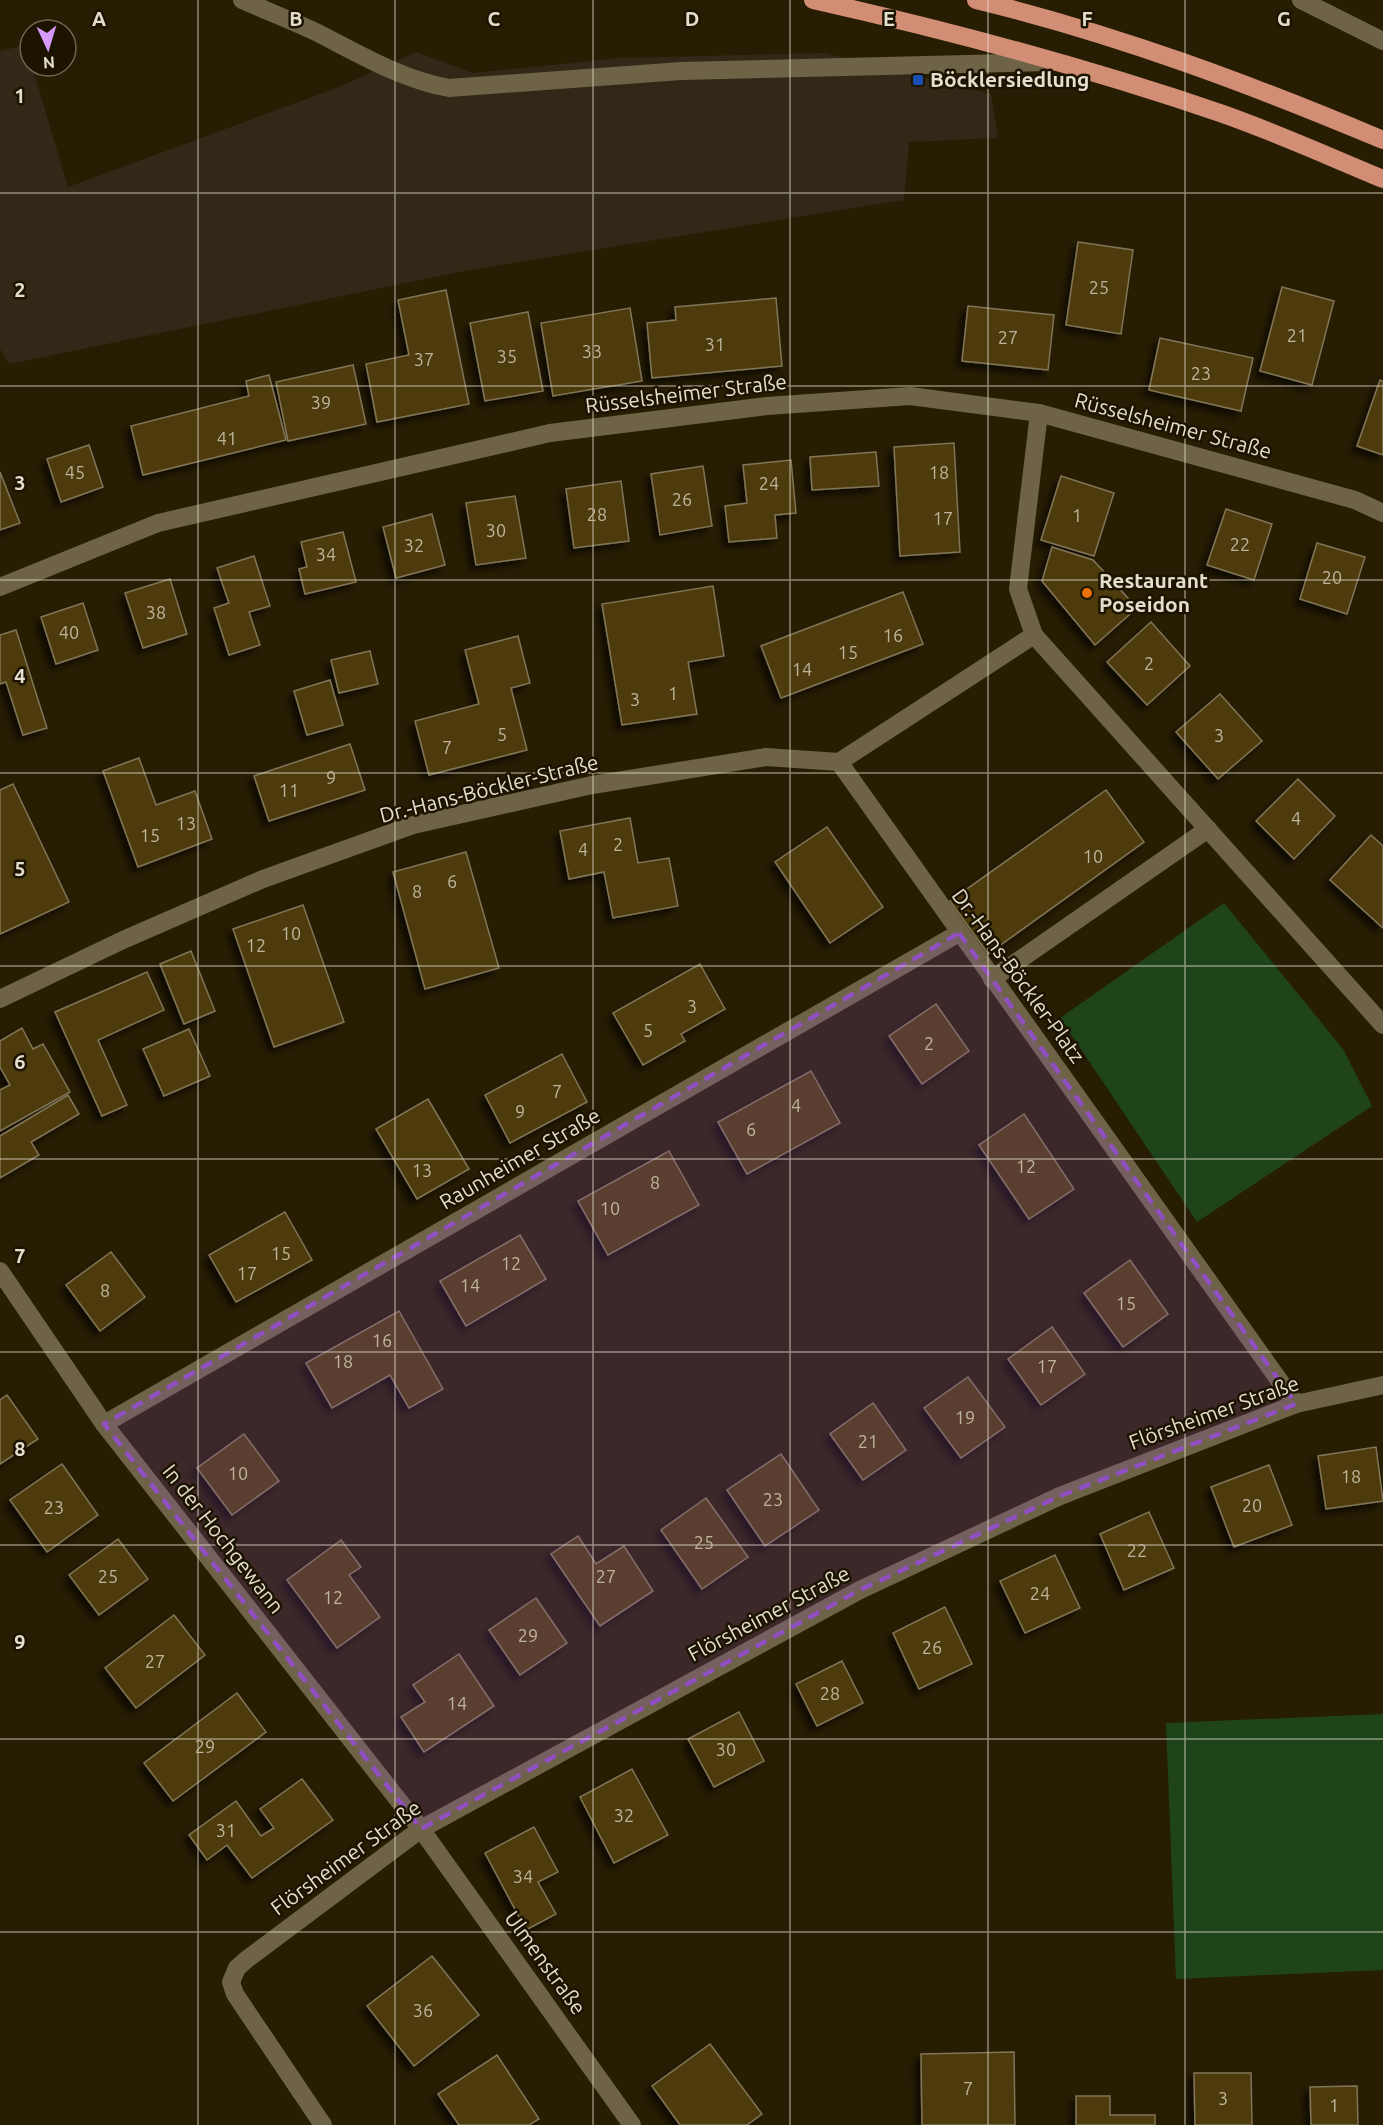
<svg xmlns="http://www.w3.org/2000/svg" width="1383" height="2125" viewBox="0 0 1383 2125" font-family="Ubuntu,sans-serif">
<style>
.commercial{fill:#312818}
.green{fill:#1f4419}
.building{fill:#4d3b07;stroke:#807558;stroke-width:1.5;filter:url(#shadow)}
.lines{fill:none;stroke-linecap:round;stroke-linejoin:round}
.lane{stroke:#6e6347;stroke-width:18}
.street{stroke:#6e6347;stroke-width:18}
.highway{stroke:#d28e75;stroke-width:18}
.marked{fill:#9050c2;fill-opacity:0.2;stroke:#9050c2;stroke-width:4.5;stroke-dasharray:12 8;stroke-linejoin:round}
.grid{fill:none;stroke:#e4dece;stroke-width:1.5;stroke-opacity:0.55}
.transit-dot{fill:#1a4fb4;stroke:#1d1400;stroke-width:2}
.food-dot{fill:#e8710a;stroke:#1d1400;stroke-width:2}
.labels{text-anchor:middle;stroke-width:5;stroke-linejoin:round;paint-order:stroke}
.number-label{font-size:18px;fill:#beb59c}
.poi-label{font-size:21px;font-weight:bold;fill:#e4dece;stroke:#1d1400;text-anchor:start}
.street-label{font-size:21px;fill:#e4dece;stroke:#1d1400}
.grid-label{font-size:20px;text-anchor:middle;font-weight:bold;fill:#e4dece;stroke:#1d1400;stroke-width:5;stroke-linejoin:round;paint-order:stroke}
</style>
<defs>
<filter id="shadow"><feDropShadow dx="-5.5" dy="5.5" stdDeviation="3" flood-color="#0009"/></filter>
</defs>
<rect width="100%" height="100%" fill="#271d03"/>
<!-- commercial -->
<path class="commercial" d="M26,45L30,66H32L68,187L339,87L416,52L473,73L618,58L825,53L991,94L998,138L909,142L904,200L469,270L9,364L0,349V51Z"/>
<!-- green -->
<g class="green">
<path d="M1224,903L1343,1049L1372,1106L1197,1222L1060,1018Z"/>
<path d="M1383,1714V1970L1176,1979L1166,1723Z"/>
</g>
<!-- building -->
<g class="building">
<path d="M1078,242L1133,250L1121,334L1066,325Z"/>
<path d="M1282,287L1334,301L1312,385L1260,371Z"/>
<path d="M446,290L469,404L377,422L366,364L409,355L398,300Z"/>
<path d="M776,298L782,366L652,378L647,323L676,320L675,307Z"/>
<path d="M968,306L1054,315L1048,370L962,361Z"/>
<path d="M630,308L642,381L553,396L541,323Z"/>
<path d="M528,312L543,391L485,401L470,323Z"/>
<path d="M1160,338L1253,358L1241,411L1149,390Z"/>
<path d="M353,365L366,424L288,441L276,382Z"/>
<path d="M269,375L286,440L143,475L131,426L249,396L246,381Z"/>
<path d="M1380,380L1383,381V455L1357,446Z"/>
<path d="M954,443L960,552L900,556L894,447Z"/>
<path d="M89,445L103,487L61,502L47,459Z"/>
<path d="M876,452L879,486L812,490L810,457Z"/>
<path d="M791,460L796,513L775,515L777,538L729,542L725,506L747,503L743,465Z"/>
<path d="M703,466L712,526L660,535L651,474Z"/>
<path d="M0,472L20,523L0,530Z"/>
<path d="M1061,476L1114,493L1094,556L1041,540Z"/>
<path d="M621,481L629,541L574,548L566,489Z"/>
<path d="M515,496L526,558L476,565L466,503Z"/>
<path d="M1226,509L1272,524L1254,580L1207,565Z"/>
<path d="M432,514L445,565L396,578L383,527Z"/>
<path d="M343,532L356,582L305,594L299,569L307,567L301,542Z"/>
<path d="M1317,543L1365,557L1347,614L1300,599Z"/>
<path d="M1052,547L1093,560L1137,608L1095,645L1042,581Z"/>
<path d="M254,556L270,606L249,612L260,645L229,655L214,608L229,603L217,568Z"/>
<path d="M170,579L187,634L143,648L125,593Z"/>
<path d="M713,586L724,656L688,662L697,714L622,725L602,604Z"/>
<path d="M903,592L923,644L781,698L761,646Z"/>
<path d="M83,603L98,650L56,664L41,617Z"/>
<path d="M1151,622L1190,666L1147,705L1107,662Z"/>
<path d="M16,630L47,728L23,735L6,682L0,684V635Z"/>
<path d="M518,636L530,683L511,688L527,750L429,775L415,721L479,704L465,650Z"/>
<path d="M370,651L378,684L339,693L331,660Z"/>
<path d="M330,680L343,725L307,735L294,691Z"/>
<path d="M1220,694L1262,741L1218,779L1176,732Z"/>
<path d="M350,744L365,790L269,821L254,776Z"/>
<path d="M139,758L156,805L195,791L212,839L138,867L103,771Z"/>
<path d="M1298,779L1335,816L1294,859L1256,821Z"/>
<path d="M13,784L69,902L0,934V790Z"/>
<path d="M1106,790L1144,842L988,954L950,901Z"/>
<path d="M630,818L638,863L669,858L678,906L613,918L604,872L569,879L560,831Z"/>
<path d="M827,827L883,907L830,943L775,862Z"/>
<path d="M1371,835L1383,846V928L1330,880Z"/>
<path d="M466,852L499,968L425,989L393,872Z"/>
<path d="M303,905L344,1022L274,1047L233,929Z"/>
<path d="M191,951L215,1011L184,1024L160,964Z"/>
<path d="M700,964L725,1009L681,1034L685,1041L643,1065L613,1013Z"/>
<path d="M147,972L164,1010L98,1040L127,1105L102,1116L55,1012Z"/>
<path d="M936,1004L969,1051L922,1084L889,1036Z"/>
<path d="M22,1028L33,1049L43,1044L70,1092L0,1131V1090L10,1085L0,1067V1041Z"/>
<path d="M189,1029L210,1076L164,1096L143,1049Z"/>
<path d="M562,1054L587,1102L510,1143L485,1095Z"/>
<path d="M811,1071L840,1123L747,1174L718,1122Z"/>
<path d="M68,1095L79,1114L31,1142L39,1155L0,1178V1136Z"/>
<path d="M428,1099L469,1169L417,1199L376,1129Z"/>
<path d="M1024,1114L1074,1189L1029,1219L979,1145Z"/>
<path d="M669,1151L699,1205L608,1255L578,1201Z"/>
<path d="M285,1212L312,1260L236,1302L209,1255Z"/>
<path d="M520,1235L546,1279L466,1326L440,1281Z"/>
<path d="M111,1252L145,1297L100,1331L66,1285Z"/>
<path d="M1130,1260L1168,1314L1123,1347L1084,1293Z"/>
<path d="M399,1311L443,1389L409,1408L390,1375L332,1408L306,1363Z"/>
<path d="M1052,1327L1085,1374L1041,1405L1008,1359Z"/>
<path d="M968,1377L1005,1427L961,1458L924,1408Z"/>
<path d="M7,1395L38,1439L0,1464V1400Z"/>
<path d="M873,1403L906,1450L863,1480L830,1434Z"/>
<path d="M244,1434L279,1481L232,1515L197,1468Z"/>
<path d="M1376,1447L1383,1501L1326,1509L1318,1456Z"/>
<path d="M781,1454L819,1510L765,1546L727,1490Z"/>
<path d="M62,1464L98,1515L47,1552L10,1500Z"/>
<path d="M1269,1465L1292,1525L1234,1547L1211,1487Z"/>
<path d="M706,1498L748,1557L702,1589L661,1530Z"/>
<path d="M1149,1512L1174,1568L1124,1590L1100,1534Z"/>
<path d="M578,1536L596,1564L624,1546L653,1591L600,1626L551,1554Z"/>
<path d="M118,1539L148,1579L99,1615L69,1575Z"/>
<path d="M341,1540L361,1567L349,1575L380,1617L337,1648L287,1580Z"/>
<path d="M1055,1555L1080,1608L1025,1633L1000,1581Z"/>
<path d="M536,1598L567,1643L520,1675L489,1630Z"/>
<path d="M945,1607L972,1664L919,1689L893,1633Z"/>
<path d="M174,1615L205,1655L136,1708L105,1668Z"/>
<path d="M459,1654L494,1706L424,1752L401,1717L425,1702L413,1685Z"/>
<path d="M842,1661L863,1703L817,1726L796,1684Z"/>
<path d="M237,1693L266,1732L173,1801L144,1763Z"/>
<path d="M739,1712L764,1761L714,1787L688,1739Z"/>
<path d="M632,1769L668,1835L614,1863L580,1797Z"/>
<path d="M302,1779L333,1820L252,1878L227,1845L207,1860L189,1835L236,1801L261,1836L274,1828L260,1809Z"/>
<path d="M534,1827L558,1872L538,1882L556,1914L526,1930L485,1853Z"/>
<path d="M432,1956L479,2015L414,2066L367,2006Z"/>
<path d="M710,2044L762,2114L747,2125H680L652,2086Z"/>
<path d="M1014,2052L1015,2125H922L921,2054Z"/>
<path d="M497,2055L539,2119L529,2125H459L438,2094Z"/>
<path d="M1194,2073H1251L1252,2125H1195Z"/>
<path d="M1357,2086L1358,2125H1311L1310,2087Z"/>
<path d="M1076,2096H1110V2115H1155V2125H1076Z"/>
</g>
<g class="lines">
<!-- lane -->
<g class="lane">
<path d="M242,0C267,11 293,21 318,33C361,55 401,79 449,88L681,71L1049,62"/>
<path d="M992,979L1208,829"/>
</g>
<!-- street -->
<g class="street">
<path d="M1301,0L1383,41"/>
<path d="M1039,413L1018,589L1034,635L1383,1025"/>
<path d="M0,587L158,523L550,433L767,406L910,396L1039,413L1355,500L1383,513"/>
<path d="M839,762L1296,1404"/>
<path d="M839,762L1034,635"/>
<path d="M0,999L123,940L263,879L413,825L592,785L766,757L839,762"/>
<path d="M0,1271L104,1424L421,1829L632,2125"/>
<path d="M104,1424L959,933"/>
<path d="M323,2125L235,1994L231,1982L237,1968L246,1960L421,1829L860,1590L1060,1496L1296,1404L1383,1385"/>
</g>
<!-- highway -->
<g class="highway">
<path d="M813,0C951,31 1089,68 1223,114C1277,133 1330,157 1383,179"/>
<path d="M976,0C1116,34 1250,84 1383,140"/>
</g>
</g>
<!-- marked area -->
<path class="marked" d="M959,933L1296,1404L1060,1496L860,1590L421,1829L104,1424Z"/>
<!-- grid -->
<path class="grid" d="M198,0V2125M395,0V2125M593,0V2125M790,0V2125M988,0V2125M1185,0V2125M0,193H1383M0,386H1383M0,580H1383M0,773H1383M0,966H1383M0,1159H1383M0,1352H1383M0,1545H1383M0,1739H1383M0,1932H1383"/>
<!-- markers -->
<rect class="transit-dot" x="912" y="74" width="12" height="12" rx="3"/>
<circle class="food-dot" cx="1087" cy="593" r="6"/>
<g class="labels">
<!-- number labels -->
<g class="number-label">
<text x="1099" y="294">25</text>
<text x="1297" y="342">21</text>
<text x="1008" y="344">27</text>
<text x="715" y="351">31</text>
<text x="592" y="358">33</text>
<text x="507" y="363">35</text>
<text x="424" y="366">37</text>
<text x="1201" y="380">23</text>
<text x="321" y="409">39</text>
<text x="227" y="445">41</text>
<text x="75" y="479">45</text>
<text x="939" y="479">18</text>
<text x="769" y="490">24</text>
<text x="682" y="506">26</text>
<text x="597" y="521">28</text>
<text x="1077" y="522">1</text>
<text x="943" y="525">17</text>
<text x="496" y="537">30</text>
<text x="1240" y="551">22</text>
<text x="414" y="552">32</text>
<text x="326" y="561">34</text>
<text x="1332" y="584">20</text>
<text x="156" y="619">38</text>
<text x="69" y="639">40</text>
<text x="893" y="642">16</text>
<text x="848" y="659">15</text>
<text x="1149" y="670">2</text>
<text x="802" y="676">14</text>
<text x="673" y="700">1</text>
<text x="635" y="706">3</text>
<text x="502" y="741">5</text>
<text x="1219" y="742">3</text>
<text x="447" y="754">7</text>
<text x="331" y="784">9</text>
<text x="289" y="797">11</text>
<text x="1296" y="825">4</text>
<text x="186" y="830">13</text>
<text x="150" y="842">15</text>
<text x="618" y="851">2</text>
<text x="583" y="856">4</text>
<text x="1093" y="863">10</text>
<text x="452" y="888">6</text>
<text x="417" y="898">8</text>
<text x="291" y="940">10</text>
<text x="256" y="952">12</text>
<text x="692" y="1013">3</text>
<text x="648" y="1037">5</text>
<text x="929" y="1050">2</text>
<text x="557" y="1098">7</text>
<text x="796" y="1112">4</text>
<text x="520" y="1118">9</text>
<text x="751" y="1136">6</text>
<text x="1026" y="1173">12</text>
<text x="422" y="1177">13</text>
<text x="655" y="1189">8</text>
<text x="610" y="1215">10</text>
<text x="281" y="1260">15</text>
<text x="511" y="1270">12</text>
<text x="247" y="1280">17</text>
<text x="470" y="1292">14</text>
<text x="105" y="1297">8</text>
<text x="1126" y="1310">15</text>
<text x="382" y="1347">16</text>
<text x="343" y="1368">18</text>
<text x="1047" y="1373">17</text>
<text x="965" y="1424">19</text>
<text x="868" y="1448">21</text>
<text x="238" y="1480">10</text>
<text x="1351" y="1483">18</text>
<text x="773" y="1506">23</text>
<text x="1252" y="1512">20</text>
<text x="54" y="1514">23</text>
<text x="704" y="1549">25</text>
<text x="1137" y="1557">22</text>
<text x="108" y="1583">25</text>
<text x="606" y="1583">27</text>
<text x="1040" y="1600">24</text>
<text x="333" y="1604">12</text>
<text x="528" y="1642">29</text>
<text x="932" y="1654">26</text>
<text x="155" y="1668">27</text>
<text x="830" y="1700">28</text>
<text x="457" y="1710">14</text>
<text x="205" y="1753">29</text>
<text x="726" y="1756">30</text>
<text x="624" y="1822">32</text>
<text x="226" y="1837">31</text>
<text x="523" y="1883">34</text>
<text x="423" y="2017">36</text>
<text x="968" y="2095">7</text>
<text x="1223" y="2105">3</text>
<text x="1334" y="2112">1</text>
</g>
<!-- poi labels -->
<g class="poi-label">
<text x="930" y="87">Böcklersiedlung</text>
<text x="1099" y="588">Restaurant<tspan x="1099" dy="24">Poseidon</tspan></text>
</g>
<!-- street labels -->
<g class="street-label">
<text transform="translate(686 394) rotate(-7)" y="7">Rüsselsheimer Straße</text>
<text transform="translate(1173 426) rotate(15)" y="7">Rüsselsheimer Straße</text>
<text transform="translate(489 789) rotate(-14)" y="7">Dr.-Hans-Böckler-Straße</text>
<text transform="translate(1018 976) rotate(54)" y="7">Dr.-Hans-Böckler-Platz</text>
<text transform="translate(520 1159) rotate(-30)" y="7">Raunheimer Straße</text>
<text transform="translate(1214 1413) rotate(-20)" y="7">Flörsheimer Straße</text>
<text transform="translate(223 1539) rotate(52)" y="7">In der Hochgewann</text>
<text transform="translate(769 1614) rotate(-28)" y="7">Flörsheimer Straße</text>
<text transform="translate(346 1858) rotate(-36)" y="7">Flörsheimer Straße</text>
<text transform="translate(545 1963) rotate(54)" y="7">Ulmenstraße</text>
</g>
</g>
<g class="grid-label">
<text x="99" y="26">A</text>
<text x="296" y="26">B</text>
<text x="494" y="26">C</text>
<text x="692" y="26">D</text>
<text x="889" y="26">E</text>
<text x="1087" y="26">F</text>
<text x="1284" y="26">G</text>
<text x="20" y="103">1</text>
<text x="20" y="297">2</text>
<text x="20" y="490">3</text>
<text x="20" y="683">4</text>
<text x="20" y="876">5</text>
<text x="20" y="1069">6</text>
<text x="20" y="1263">7</text>
<text x="20" y="1456">8</text>
<text x="20" y="1649">9</text>
</g>
<!-- north arrow -->
<g transform="translate(48 48) rotate(176)"><circle r="28" fill="#1d1400" stroke="#6d6552" stroke-width="1.5"/>
<path d="M0-4.5L10 22L0 15L-10 22Z" fill="#d69bfa"/>
<text y="-9" font-size="16" font-weight="bold" text-anchor="middle" fill="#e4dece">N</text>
</g>
</svg>
